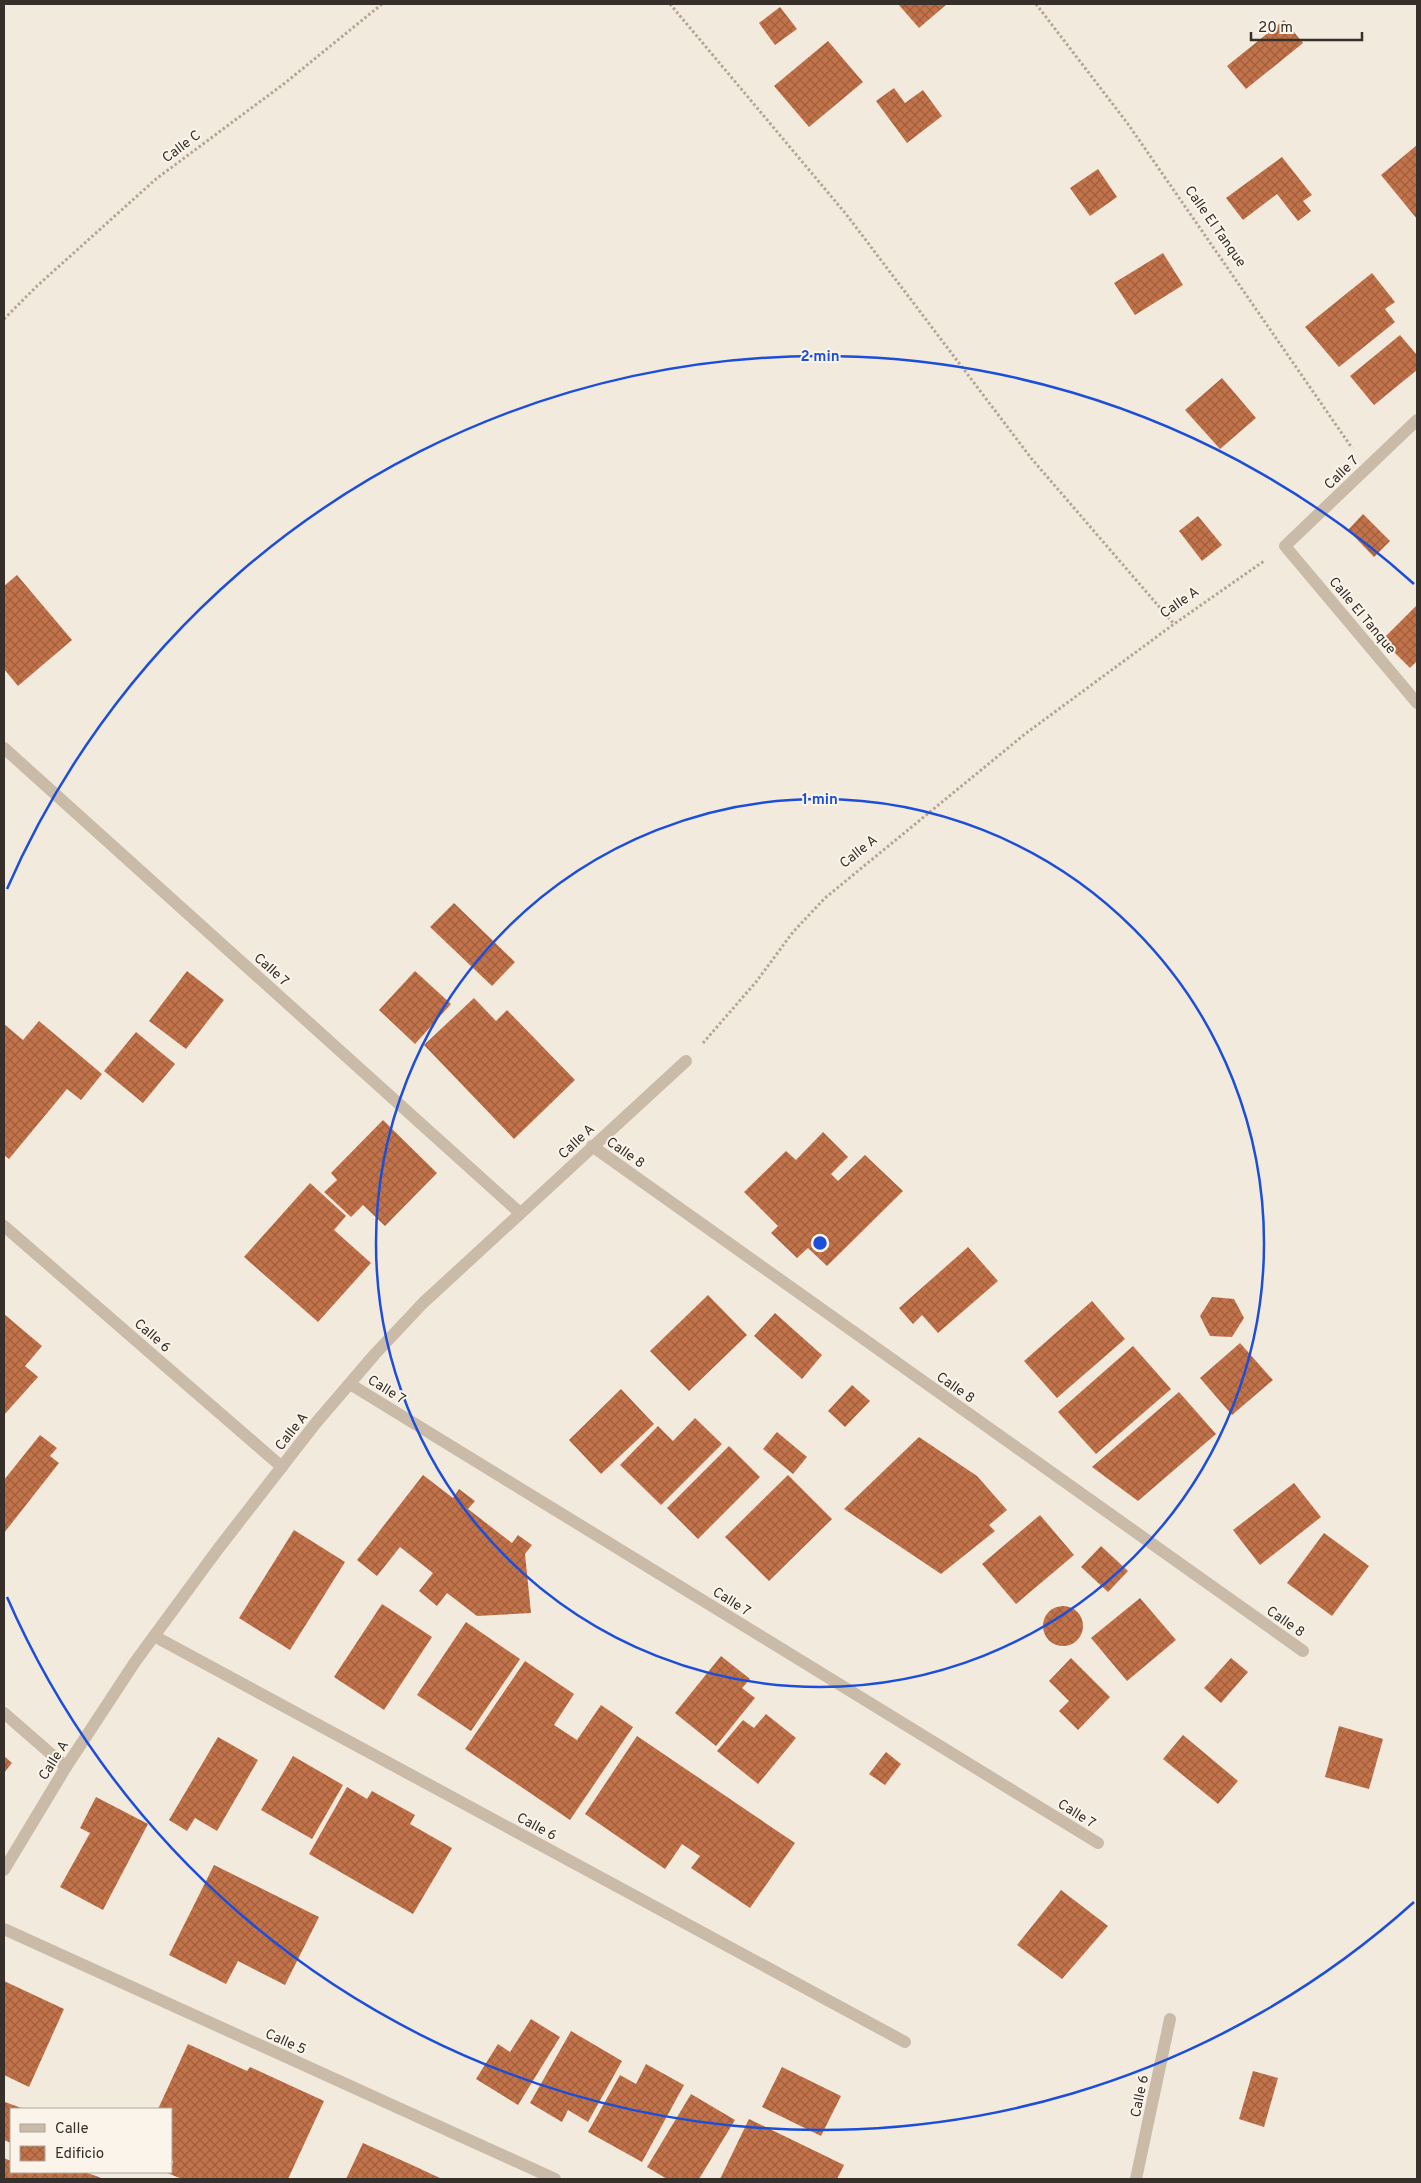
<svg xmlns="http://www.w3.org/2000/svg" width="1421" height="2183" viewBox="0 0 1421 2183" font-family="Overpass,sans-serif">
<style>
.building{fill:url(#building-cross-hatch)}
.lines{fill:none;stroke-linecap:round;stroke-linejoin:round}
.path{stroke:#b6a594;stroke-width:3;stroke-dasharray:2.5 2.5;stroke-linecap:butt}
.minor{stroke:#cabba9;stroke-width:12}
.ring{fill:none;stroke:#1d4ed8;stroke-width:2.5}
.labels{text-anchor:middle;stroke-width:4;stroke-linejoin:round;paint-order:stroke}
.street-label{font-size:14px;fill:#372f29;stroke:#faf4ea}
.centre{fill:#1d4ed8;stroke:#faf4ea;stroke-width:2.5}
.ring-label{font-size:15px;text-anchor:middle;font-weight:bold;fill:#1d4ed8;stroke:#faf4ea;stroke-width:4;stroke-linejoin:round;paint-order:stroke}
</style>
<defs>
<pattern id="building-cross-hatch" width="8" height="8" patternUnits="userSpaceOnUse" patternTransform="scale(1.25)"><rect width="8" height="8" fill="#c3734a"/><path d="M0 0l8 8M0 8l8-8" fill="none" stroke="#9f5f3e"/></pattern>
</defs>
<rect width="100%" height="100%" fill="#f2eadd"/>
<!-- building -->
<g class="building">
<path d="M898,4H947L919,28Z"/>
<path d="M780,7L797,29L775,45L759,23Z"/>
<path d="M1284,20L1303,43L1246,89L1227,66Z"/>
<path d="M828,41L863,82L809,127L774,86Z"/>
<path d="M894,88L905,103L923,90L942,116L907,143L876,101Z"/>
<path d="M1417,145V219L1381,175Z"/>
<path d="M1282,157L1312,195L1303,201L1311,211L1298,221L1277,194L1243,220L1226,198Z"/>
<path d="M1098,169L1117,197L1090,216L1070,188Z"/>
<path d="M1163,253L1183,285L1135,315L1114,283Z"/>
<path d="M1372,273L1395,302L1385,309L1395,322L1339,367L1305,327Z"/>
<path d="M1400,335L1417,355V370L1374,405L1350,376Z"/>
<path d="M1222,378L1256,418L1220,449L1185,410Z"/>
<path d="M1363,514L1390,541L1374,557L1348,530Z"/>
<path d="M1198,516L1222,545L1202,561L1179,531Z"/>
<path d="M17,575L72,640L18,686L4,669V586Z"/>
<path d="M1417,605V661L1410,668L1382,640Z"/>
<path d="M454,903L515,962L492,986L430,927Z"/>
<path d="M187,971L224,1000L186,1049L149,1021Z"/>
<path d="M415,971L451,1004L415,1044L379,1010Z"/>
<path d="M474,998L496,1021L507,1010L575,1080L514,1139L424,1045Z"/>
<path d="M39,1021L102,1074L81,1100L67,1089L9,1159L4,1155V1024L23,1040Z"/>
<path d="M136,1032L175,1064L143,1103L104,1071Z"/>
<path d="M383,1120L437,1173L385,1226L363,1205L351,1217L324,1192L337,1180L331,1173Z"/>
<path d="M823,1132L848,1157L831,1174L838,1181L865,1155L903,1191L827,1266L808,1248L797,1258L771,1233L778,1226L744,1192L786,1151L796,1160Z"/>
<path d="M310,1183L346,1216L334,1230L371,1263L318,1322L244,1257Z"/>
<path d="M968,1247L998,1281L938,1333L922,1315L913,1324L899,1308Z"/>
<path d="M708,1295L747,1335L689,1391L650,1351Z"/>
<path d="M1212,1297L1234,1299L1244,1318L1232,1337L1210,1336L1200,1316Z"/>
<path d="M1092,1301L1125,1339L1057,1398L1024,1361Z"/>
<path d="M775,1313L822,1355L802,1379L754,1336Z"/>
<path d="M4,1314L42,1346L25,1366L38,1377L4,1415Z"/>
<path d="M1240,1343L1273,1380L1232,1415L1200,1378Z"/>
<path d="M1133,1346L1171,1389L1096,1454L1058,1412Z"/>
<path d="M852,1385L870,1401L845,1427L828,1411Z"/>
<path d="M621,1389L654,1424L601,1474L569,1440Z"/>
<path d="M1179,1392L1216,1434L1138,1501L1092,1467Z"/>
<path d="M695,1418L722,1444L661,1505L620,1465L658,1426L673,1441Z"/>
<path d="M777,1432L807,1457L793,1474L763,1449Z"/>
<path d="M40,1435L57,1448L50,1456L59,1463L4,1533V1480Z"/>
<path d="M919,1437L977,1476L1007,1510L989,1525L995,1531L941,1574L844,1509Z"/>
<path d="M729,1446L760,1477L698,1539L667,1508Z"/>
<path d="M423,1475L453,1498L459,1489L475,1501L468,1509L512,1543L518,1535L532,1545L525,1554L531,1613L477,1616L447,1593L437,1606L419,1591L433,1573L400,1547L377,1576L357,1560Z"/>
<path d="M788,1475L832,1519L769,1581L725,1537Z"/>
<path d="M1294,1483L1321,1517L1260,1565L1233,1530Z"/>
<path d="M1040,1515L1074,1555L1016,1604L982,1564Z"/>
<path d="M294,1530L345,1562L290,1650L239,1618Z"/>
<path d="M1324,1533L1369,1566L1332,1616L1287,1583Z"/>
<path d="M1101,1546L1128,1571L1108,1592L1081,1567Z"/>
<path d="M1140,1598L1176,1640L1127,1681L1091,1638Z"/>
<path d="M382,1604L432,1637L384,1710L334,1677Z"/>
<circle cx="1063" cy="1626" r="20"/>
<path d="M466,1622L520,1659L471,1731L417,1695Z"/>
<path d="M721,1656L750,1679L742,1688L755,1698L716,1746L675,1713Z"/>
<path d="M1071,1658L1110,1697L1078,1730L1059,1711L1069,1701L1049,1681Z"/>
<path d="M1231,1658L1248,1672L1221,1703L1204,1688Z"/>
<path d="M525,1661L574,1694L554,1725L577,1740L601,1705L633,1727L570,1820L465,1749Z"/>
<path d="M766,1714L796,1738L758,1784L717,1751L743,1720L754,1728Z"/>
<path d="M1339,1726L1383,1739L1369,1789L1325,1777Z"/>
<path d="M1183,1735L1238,1781L1218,1804L1163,1759Z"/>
<path d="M637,1736L795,1843L750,1908L691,1868L700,1856L682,1844L665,1869L585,1814Z"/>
<path d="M218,1737L258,1760L217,1831L195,1818L187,1831L169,1820Z"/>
<path d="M886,1752L901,1764L885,1785L869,1774Z"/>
<path d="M4,1756L12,1763L4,1773Z"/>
<path d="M293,1756L343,1785L312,1839L261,1810Z"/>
<path d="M347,1787L367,1799L372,1791L415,1815L410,1824L452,1848L413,1914L309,1854Z"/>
<path d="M96,1797L148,1824L103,1910L60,1887L90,1833L80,1828Z"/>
<path d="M214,1865L319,1917L285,1985L238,1961L226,1984L169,1955Z"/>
<path d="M1061,1890L1108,1926L1062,1979L1017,1945Z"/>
<path d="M4,1981L64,2009L29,2087L4,2075Z"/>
<path d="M531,2019L560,2037L518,2105L476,2079L498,2044L510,2052Z"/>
<path d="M571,2031L622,2061L588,2122L568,2110L562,2122L530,2103Z"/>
<path d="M188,2044L247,2071L250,2067L324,2101L288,2179H182L165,2172H171L173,2161L171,2160V2109H158Z"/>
<path d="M646,2064L684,2085L642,2162L588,2132L620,2075L636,2084Z"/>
<path d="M782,2067L841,2096L821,2136L762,2107Z"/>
<path d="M1253,2071L1278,2078L1264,2127L1239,2119Z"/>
<path d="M691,2094L735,2120L699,2179H667L647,2167Z"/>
<path d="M5,2102L24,2109H11V2143L4,2140Z"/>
<path d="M749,2119L844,2165L837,2179H720Z"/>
<path d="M363,2143L412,2165L442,2179H346Z"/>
<path d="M4,2158L11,2161V2172H85L104,2179H4Z"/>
</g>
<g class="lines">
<!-- path -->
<g class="path">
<path d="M670,4L846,214L1031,458L1174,624"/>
<path d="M1036,4L1128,124L1352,448"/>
<path d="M4,319L37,286L156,179L285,83L382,4"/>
<path d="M703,1043L756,982L793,932L825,898L1025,734L1174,624L1264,561"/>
</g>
<!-- minor -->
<g class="minor">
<path d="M1417,420L1285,546L1417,703"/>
<path d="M4,748L520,1213"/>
<path d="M592,1146L1303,1651"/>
<path d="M4,1226L282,1467"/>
<path d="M350,1384L1098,1843"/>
<path d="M154,1636L905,2042"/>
<path d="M4,1713L66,1767"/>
<path d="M4,1870L66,1767L135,1662L218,1549L315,1424L375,1354L423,1303L686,1061"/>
<path d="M4,1929L555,2179"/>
<path d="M1136,2179L1170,2019"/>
</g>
</g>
<!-- distance rings -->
<g class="ring">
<circle cx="820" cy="1243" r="444"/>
<path d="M1414 1902A887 887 0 0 1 7 1597M7 889A887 887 0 0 1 1414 584"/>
</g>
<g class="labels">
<!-- street labels -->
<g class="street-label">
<text transform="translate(181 146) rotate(-37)" y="5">Calle C</text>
<text transform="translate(1216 226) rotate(55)" y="5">Calle El Tanque</text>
<text transform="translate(1341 472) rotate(-44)" y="5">Calle 7</text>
<text transform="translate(1179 602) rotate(-35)" y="5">Calle A</text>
<text transform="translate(1363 615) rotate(50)" y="5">Calle El Tanque</text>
<text transform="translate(858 851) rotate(-39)" y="5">Calle A</text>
<text transform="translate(272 969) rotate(42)" y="5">Calle 7</text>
<text transform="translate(576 1141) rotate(-43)" y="5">Calle A</text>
<text transform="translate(626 1152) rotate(35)" y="5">Calle 8</text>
<text transform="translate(153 1335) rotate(41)" y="5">Calle 6</text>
<text transform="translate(956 1387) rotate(35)" y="5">Calle 8</text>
<text transform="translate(387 1389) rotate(32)" y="5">Calle 7</text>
<text transform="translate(291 1431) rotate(-52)" y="5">Calle A</text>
<text transform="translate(732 1601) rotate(32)" y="5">Calle 7</text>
<text transform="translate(1286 1621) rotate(35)" y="5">Calle 8</text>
<text transform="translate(53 1760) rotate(-58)" y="5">Calle A</text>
<text transform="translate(1077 1813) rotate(32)" y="5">Calle 7</text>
<text transform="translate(537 1826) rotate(28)" y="5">Calle 6</text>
<text transform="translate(286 2041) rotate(24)" y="5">Calle 5</text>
<text transform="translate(1139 2096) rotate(-78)" y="5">Calle 6</text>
</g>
</g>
<circle cx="820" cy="1243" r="8" class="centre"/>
<g class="ring-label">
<text x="820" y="361">2 min</text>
<text x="820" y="804">1 min</text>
</g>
<!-- border -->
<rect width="1421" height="2183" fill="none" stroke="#372f29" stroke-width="10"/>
<!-- legend -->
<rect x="10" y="2108" width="162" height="65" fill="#faf4ea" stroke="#aca59d"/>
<rect x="20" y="2124" width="25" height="8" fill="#cabba9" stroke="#aca59d"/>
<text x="55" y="2133" font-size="15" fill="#372f29">Calle</text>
<rect x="20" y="2146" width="25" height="15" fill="url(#building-cross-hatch)" stroke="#aca59d"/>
<text x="55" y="2158" font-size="15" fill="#372f29">Edificio</text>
<!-- scale -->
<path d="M1251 32v8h111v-8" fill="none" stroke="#372f29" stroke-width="2.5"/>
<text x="1258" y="32" font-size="15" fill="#372f29" stroke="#faf4ea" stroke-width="4" paint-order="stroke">20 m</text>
</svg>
